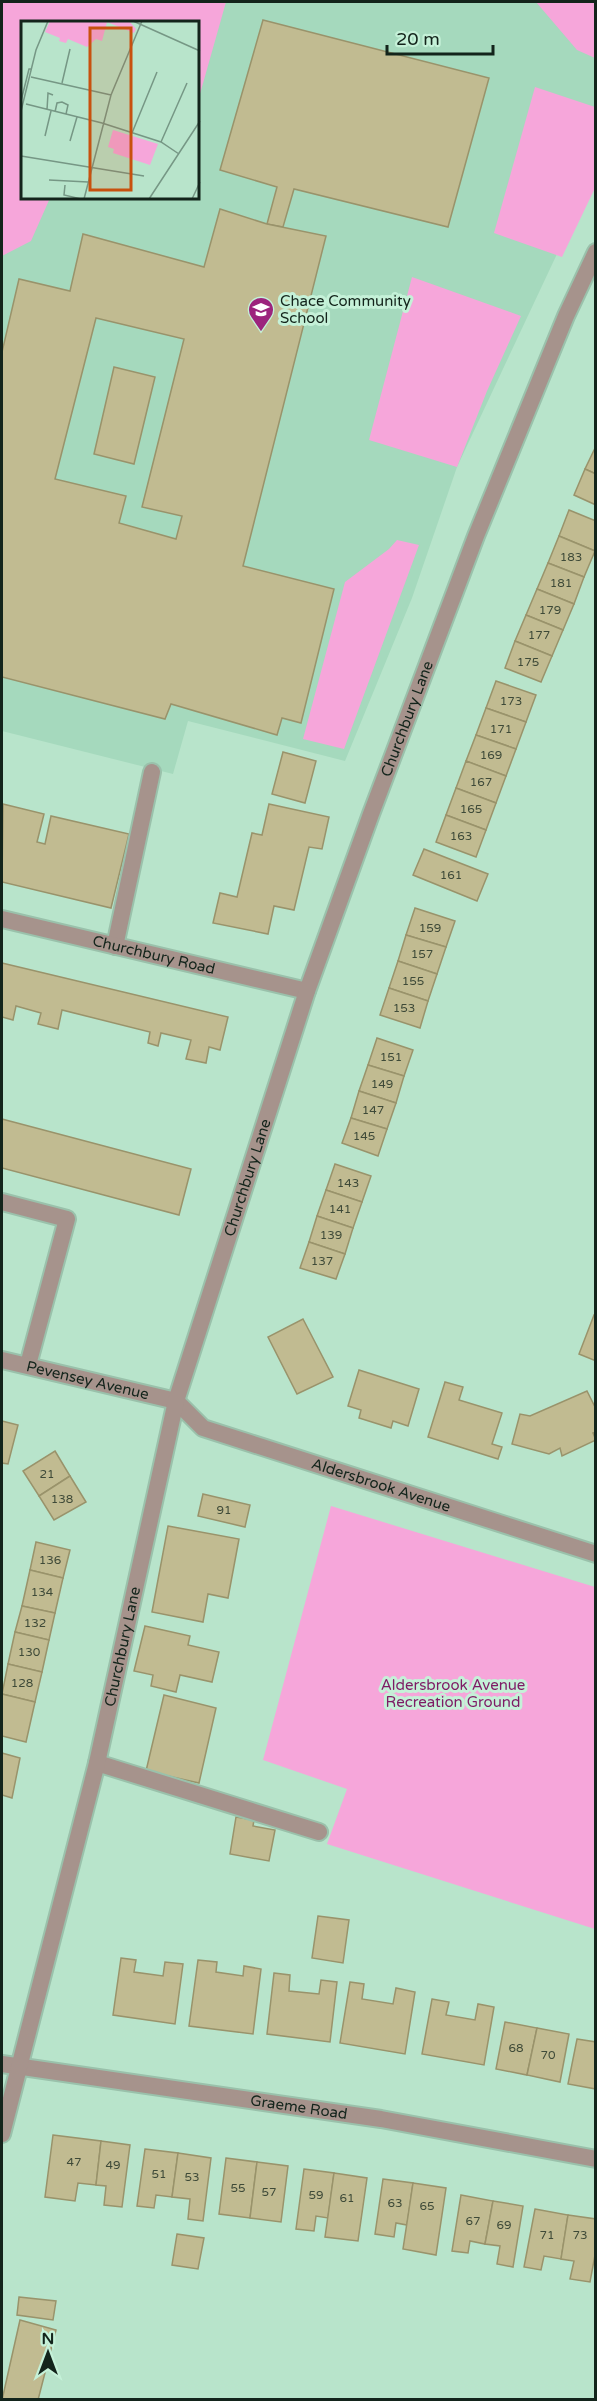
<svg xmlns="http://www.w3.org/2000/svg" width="597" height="2401" viewBox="0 0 597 2401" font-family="'Varela Round',sans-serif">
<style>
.built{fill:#a5d9bd;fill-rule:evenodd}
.green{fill:#f6a6da}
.building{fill:#c1bb91;stroke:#99936b;stroke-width:1.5;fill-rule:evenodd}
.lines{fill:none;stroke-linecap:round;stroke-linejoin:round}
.service-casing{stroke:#9ac1ab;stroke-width:20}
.minor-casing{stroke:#9ac1ab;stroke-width:20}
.service{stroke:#a6938c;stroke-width:16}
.minor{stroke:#a6938c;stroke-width:16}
.labels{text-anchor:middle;stroke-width:6;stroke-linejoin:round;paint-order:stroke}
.number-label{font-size:12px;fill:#3e4a38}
.poi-label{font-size:15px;fill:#13241b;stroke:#c5f1d8;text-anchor:start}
.street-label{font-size:15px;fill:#13241b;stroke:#c5f1d8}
.park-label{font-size:15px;fill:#7e1b65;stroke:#c5f1d8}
.inset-road{fill:none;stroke:#769785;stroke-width:1.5}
.view{fill:#c8510e;fill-opacity:0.15;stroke:#c8510e;stroke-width:3}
.inset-edge{fill:none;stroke:#13241b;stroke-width:3}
</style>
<rect width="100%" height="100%" fill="#b8e4cb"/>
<!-- built -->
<path class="built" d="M2,2H595V173L457,467L412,598L345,761L188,721L173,774L2,731ZM22,22H198V198H22Z"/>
<!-- green -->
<g class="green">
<path d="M2,2H226L198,101V22H22V198H50L31,241L2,256Z"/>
<path d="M536,2H595V58L577,50Z"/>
<path d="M535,87L595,107V188L562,257L494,233Z"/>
<path d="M412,277L521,316L487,391L457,467L369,440Z"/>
<path d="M397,540L419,545L344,749L303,739L345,582L389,549Z"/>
<path d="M331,1506L595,1587V1929L327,1844L347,1789L263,1760Z"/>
</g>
<!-- building -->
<g class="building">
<path d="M263,20L489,78L448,227L294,189L283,227L267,224L277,187L220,170Z"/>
<path d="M220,209L267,224L326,236L243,566L334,589L301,723L282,718L277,735L171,704L165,719L2,677V352L19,279L70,291L83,234L204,267ZM96,318L184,339L142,507L182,516L176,539L119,523L126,496L55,479Z"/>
<path d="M114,367L155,377L134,464L94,454Z"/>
<path d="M596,446V474L585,469Z"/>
<path d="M585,469L596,474V505L574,495Z"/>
<path d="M569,510L596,521L595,551L559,536Z"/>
<path d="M559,536L595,551L584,577L548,563Z"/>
<path d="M548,563L584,577L574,604L537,589Z"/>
<path d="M537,589L574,604L563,630L526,615Z"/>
<path d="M526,615L563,630L552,656L515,641Z"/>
<path d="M515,641L552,656L541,682L505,668Z"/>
<path d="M496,681L536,695L526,722L486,708Z"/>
<path d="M486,708L526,722L516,749L476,735Z"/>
<path d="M476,735L516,749L506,776L466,761Z"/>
<path d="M283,752L316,761L305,803L272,794Z"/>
<path d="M466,761L506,776L496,803L456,788Z"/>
<path d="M456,788L496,803L486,830L446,815Z"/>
<path d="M3,804L44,814L37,842L45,844L51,816L129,834L111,908L2,882Z"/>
<path d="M269,804L329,817L322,849L309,847L294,910L274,906L268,934L213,923L220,893L237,897L252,833L262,835Z"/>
<path d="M446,815L486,830L476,857L436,842Z"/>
<path d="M424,849L488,874L477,901L413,875Z"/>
<path d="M415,908L455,921L446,947L406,935Z"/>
<path d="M406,935L446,947L437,974L398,961Z"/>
<path d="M398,961L437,974L428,1001L389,988Z"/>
<path d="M2,963L228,1017L220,1050L209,1047L206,1063L186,1059L191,1040L161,1033L158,1046L148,1043L150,1032L62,1010L58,1029L38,1024L41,1013L16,1006L13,1020L2,1017Z"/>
<path d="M389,988L428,1001L420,1028L380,1015Z"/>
<path d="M377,1038L413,1050L404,1076L368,1065Z"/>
<path d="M368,1065L404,1076L396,1103L359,1091Z"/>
<path d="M359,1091L396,1103L387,1129L351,1118Z"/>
<path d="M351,1118L387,1129L378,1156L342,1143Z"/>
<path d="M2,1119L191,1169L179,1215L2,1168Z"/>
<path d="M335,1164L371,1176L362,1202L326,1190Z"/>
<path d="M326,1190L362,1202L353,1228L317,1216Z"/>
<path d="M317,1216L353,1228L345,1254L309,1242Z"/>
<path d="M309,1242L345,1254L336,1279L300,1268Z"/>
<path d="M594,1315L596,1316V1361L579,1354Z"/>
<path d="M303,1319L333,1377L297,1394L268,1337Z"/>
<path d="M359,1370L419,1389L408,1426L393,1421L391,1428L359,1418L361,1410L348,1406Z"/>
<path d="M445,1382L463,1387L459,1400L502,1413L492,1444L502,1447L498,1459L428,1437Z"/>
<path d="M587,1391L596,1409V1432L593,1433L596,1440L562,1456L560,1448L549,1454L512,1444L520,1414L530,1416Z"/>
<path d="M2,1421L18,1425L8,1464L2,1463Z"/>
<path d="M55,1451L70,1476L39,1496L23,1471Z"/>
<path d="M70,1476L86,1502L54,1520L39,1496Z"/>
<path d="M203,1494L250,1505L245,1527L198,1516Z"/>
<path d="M168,1526L239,1539L228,1598L208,1594L203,1622L152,1612Z"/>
<path d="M36,1542L70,1550L63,1578L30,1570Z"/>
<path d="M30,1570L63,1578L55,1613L22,1606Z"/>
<path d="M22,1606L55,1613L49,1640L15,1632Z"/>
<path d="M145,1626L190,1636L188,1645L219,1652L212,1682L180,1675L176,1692L151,1686L153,1675L134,1671Z"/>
<path d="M15,1632L49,1640L42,1672L8,1664Z"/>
<path d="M8,1664L42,1672L35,1702L2,1694Z"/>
<path d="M2,1694L35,1702L26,1742L2,1736Z"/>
<path d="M164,1695L216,1708L199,1783L146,1771Z"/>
<path d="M2,1753L20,1758L12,1798L2,1795Z"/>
<path d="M236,1817L254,1820L253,1826L275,1830L269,1861L230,1854Z"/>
<path d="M318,1916L349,1920L343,1963L312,1958Z"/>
<path d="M121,1958L136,1960L134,1972L163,1976L165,1962L183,1964L175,2024L113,2015Z"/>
<path d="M198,1960L217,1962L216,1972L243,1976L244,1966L261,1969L253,2034L189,2026Z"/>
<path d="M274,1973L290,1975L289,1991L319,1994L321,1980L337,1982L330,2042L267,2034Z"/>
<path d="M350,1982L364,1984L362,1999L393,2004L396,1988L415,1992L405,2054L340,2043Z"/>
<path d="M432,1999L449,2002L446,2015L475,2020L478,2004L494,2007L484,2065L422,2054Z"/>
<path d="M505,2022L537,2028L527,2075L496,2069Z"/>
<path d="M537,2028L569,2034L560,2082L527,2075Z"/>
<path d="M577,2039L596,2042V2089L568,2084Z"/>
<path d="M53,2135L101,2141L96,2185L78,2183L75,2201L45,2197Z"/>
<path d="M101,2141L130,2145L122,2207L104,2205L106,2186L96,2185Z"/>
<path d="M145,2149L178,2153L172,2197L156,2195L154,2208L137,2206Z"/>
<path d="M178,2153L211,2158L203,2221L188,2219L190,2199L172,2197Z"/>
<path d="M226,2158L257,2162L250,2218L219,2214Z"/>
<path d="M257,2162L288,2166L281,2222L250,2218Z"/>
<path d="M304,2169L334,2173L328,2218L316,2216L314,2231L296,2229Z"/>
<path d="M334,2173L367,2178L358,2241L325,2237Z"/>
<path d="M383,2179L413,2183L407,2225L396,2223L394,2237L375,2234Z"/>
<path d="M413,2183L446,2188L436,2255L403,2249Z"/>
<path d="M461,2195L493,2201L485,2244L470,2241L468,2253L452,2251Z"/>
<path d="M493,2201L523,2206L513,2267L497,2264L500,2246L485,2244Z"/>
<path d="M535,2209L568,2215L561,2259L544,2256L541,2270L524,2267Z"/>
<path d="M568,2215L596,2219V2250L590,2282L570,2279L574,2261L561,2259Z"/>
<path d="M177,2234L204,2238L198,2269L172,2265Z"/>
<path d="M19,2297L56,2301L53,2320L17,2315Z"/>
<path d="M20,2320L56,2330L38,2400H2Z"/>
</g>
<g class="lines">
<defs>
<g id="service">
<path d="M115,946L152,772"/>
<path d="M2,1202L67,1219L28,1365"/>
<path d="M97,1763L319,1832"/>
</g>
<g id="minor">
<path id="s1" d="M2,919L307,991"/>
<path id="s2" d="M2,1360L176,1401L203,1428L596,1554"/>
<path id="s3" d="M2,2064L381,2119L596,2159"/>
<path id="s4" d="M2,2134L97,1763L176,1401L307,991L371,814L476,536L566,316L596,252"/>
</g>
</defs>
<!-- service casing -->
<use href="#service" class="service-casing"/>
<!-- minor casing -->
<use href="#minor" class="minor-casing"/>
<!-- service -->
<use href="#service" class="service"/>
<!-- minor -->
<use href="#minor" class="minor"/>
</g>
<!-- icons -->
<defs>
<symbol id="school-pin" viewBox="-11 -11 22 30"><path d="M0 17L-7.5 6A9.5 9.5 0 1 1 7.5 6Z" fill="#9c247d" stroke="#c5f1d8"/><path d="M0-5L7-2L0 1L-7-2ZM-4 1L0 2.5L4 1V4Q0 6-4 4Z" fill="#fff"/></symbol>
</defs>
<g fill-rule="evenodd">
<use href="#school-pin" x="246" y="295" width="30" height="40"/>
</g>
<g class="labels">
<!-- number labels -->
<g class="number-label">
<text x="571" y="561">183</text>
<text x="561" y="587">181</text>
<text x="550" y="614">179</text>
<text x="539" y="639">177</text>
<text x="528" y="666">175</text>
<text x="511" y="705">173</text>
<text x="501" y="733">171</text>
<text x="491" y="759">169</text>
<text x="481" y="786">167</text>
<text x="471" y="813">165</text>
<text x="461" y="840">163</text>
<text x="451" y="879">161</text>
<text x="430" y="932">159</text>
<text x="422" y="958">157</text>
<text x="413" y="985">155</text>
<text x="404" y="1012">153</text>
<text x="391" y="1061">151</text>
<text x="382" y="1088">149</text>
<text x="373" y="1114">147</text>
<text x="364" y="1140">145</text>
<text x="348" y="1187">143</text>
<text x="340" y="1213">141</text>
<text x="331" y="1239">139</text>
<text x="322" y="1265">137</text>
<text x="47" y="1478">21</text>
<text x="62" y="1503">138</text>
<text x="224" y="1514">91</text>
<text x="50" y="1564">136</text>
<text x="42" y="1596">134</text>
<text x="35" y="1627">132</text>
<text x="29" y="1656">130</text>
<text x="22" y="1687">128</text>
<text x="516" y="2052">68</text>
<text x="548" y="2059">70</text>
<text x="74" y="2166">47</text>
<text x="113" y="2169">49</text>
<text x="159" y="2178">51</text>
<text x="192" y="2181">53</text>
<text x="238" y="2192">55</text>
<text x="269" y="2196">57</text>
<text x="316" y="2199">59</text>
<text x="347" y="2202">61</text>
<text x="395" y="2207">63</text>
<text x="427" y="2210">65</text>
<text x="473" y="2225">67</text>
<text x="504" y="2229">69</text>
<text x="547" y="2239">71</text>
<text x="580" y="2239">73</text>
</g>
<!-- poi labels -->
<g class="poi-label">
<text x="280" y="306">Chace Community<tspan x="280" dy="17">School</tspan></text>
</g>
<!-- street labels -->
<g class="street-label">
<text dy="5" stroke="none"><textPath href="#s4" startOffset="1474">Churchbury Lane</textPath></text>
<text dy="5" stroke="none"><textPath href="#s1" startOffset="156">Churchbury Road</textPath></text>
<text dy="5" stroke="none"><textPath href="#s4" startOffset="988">Churchbury Lane</textPath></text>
<text dy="5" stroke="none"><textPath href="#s2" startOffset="88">Pevensey Avenue</textPath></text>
<text dy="5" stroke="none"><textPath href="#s2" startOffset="404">Aldersbrook Avenue</textPath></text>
<text dy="5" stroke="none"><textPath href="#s4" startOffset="502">Churchbury Lane</textPath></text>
<text dy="5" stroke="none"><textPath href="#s3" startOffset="300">Graeme Road</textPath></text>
</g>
<!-- park labels -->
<g class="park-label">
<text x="453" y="1690">Aldersbrook Avenue<tspan x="453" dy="17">Recreation Ground</tspan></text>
</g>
</g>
<!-- overview -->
<g transform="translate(21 21)">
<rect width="178" height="178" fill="#b8e4cb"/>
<path d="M29,0H108L115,8L113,12L86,1L81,20L75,18L66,26L47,18L45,22L38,20L39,17L24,11ZM92,109L137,123L129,144L92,132L93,128L87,126Z" fill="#f6a6da"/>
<path class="inset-road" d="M112,0L179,30M10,56L90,74M41,62L49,28M0,80L8,48H11M5,83L81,102L140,121L158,133M26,89L27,72L32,74M0,90L15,29L27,0M34,91L36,82L41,81L47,84L45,93M111,112L136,51M24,115L30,90M49,120L56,96M140,121L166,62M0,135L123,155M28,159L67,161M44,164L43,174L60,178M63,178L90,74L121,0M128,178L179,100M171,178L179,161"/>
<path class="view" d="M69,7H110V169H69Z"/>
<rect width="178" height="178" class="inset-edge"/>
</g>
<!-- border -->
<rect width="597" height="2401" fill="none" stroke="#13241b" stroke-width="6"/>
<!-- north arrow -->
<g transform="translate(48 2353)" stroke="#c5f1d8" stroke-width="4.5" paint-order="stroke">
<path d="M0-4.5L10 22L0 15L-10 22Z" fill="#13241b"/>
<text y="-9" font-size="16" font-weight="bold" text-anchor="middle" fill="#13241b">N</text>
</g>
<!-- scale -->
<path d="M387 45v9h106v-9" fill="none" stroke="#13241b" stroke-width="3"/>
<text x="396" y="45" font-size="18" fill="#13241b" stroke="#c5f1d8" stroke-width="4.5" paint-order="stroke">20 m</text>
</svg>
